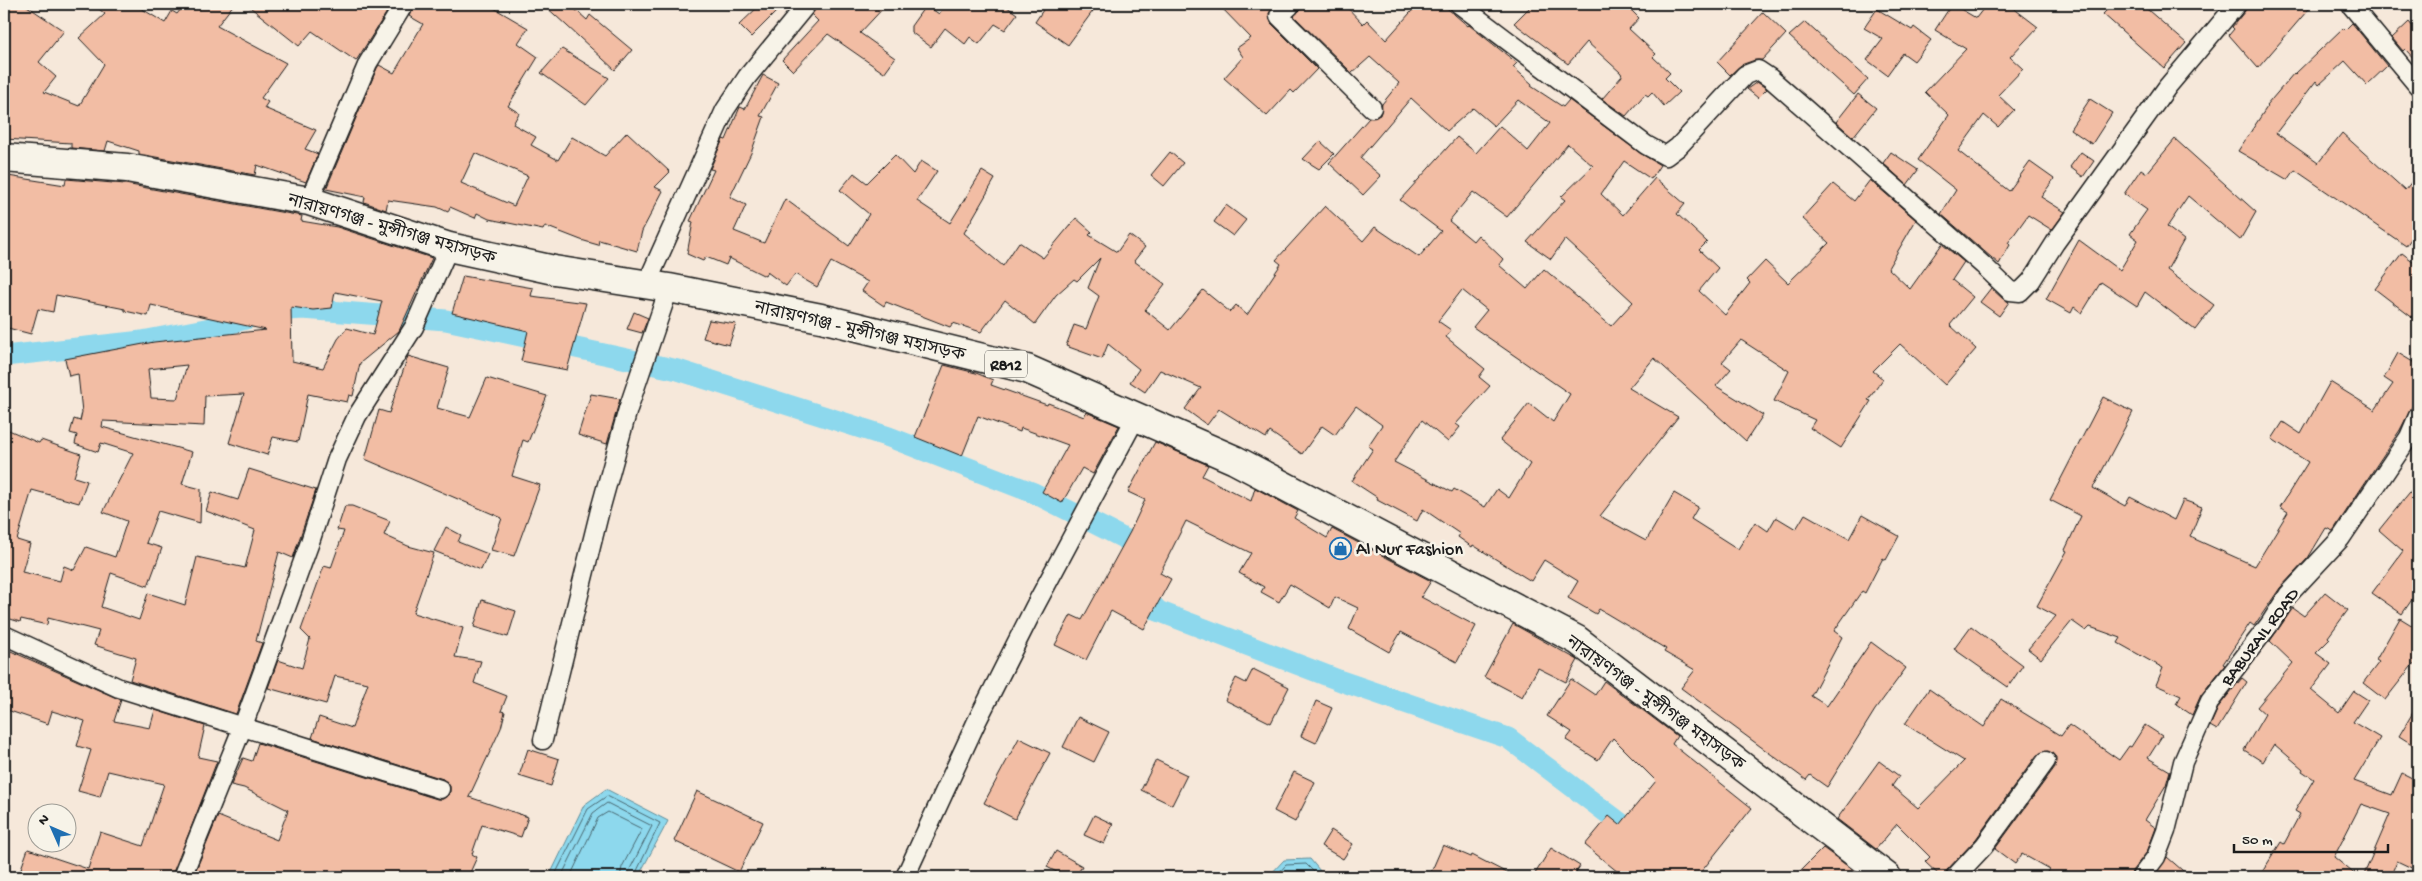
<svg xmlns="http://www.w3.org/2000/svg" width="2422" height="881" viewBox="0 0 2422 881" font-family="'Gochi Hand','Noto Sans Bengali',sans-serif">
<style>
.water{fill:#8dd8ed;stroke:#608d99}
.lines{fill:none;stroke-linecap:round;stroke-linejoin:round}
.shore{stroke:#496770;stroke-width:1}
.canal{stroke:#8dd8ed;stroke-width:21}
.building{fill:#f2bda4;stroke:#1c1c1c;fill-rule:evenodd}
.street-casing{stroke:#1c1c1c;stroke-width:21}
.primary-casing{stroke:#1c1c1c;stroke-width:31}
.street{stroke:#f7f3e8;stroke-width:18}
.primary{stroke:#f7f3e8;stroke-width:28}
.labels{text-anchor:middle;stroke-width:5;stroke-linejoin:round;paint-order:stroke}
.shield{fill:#f7f3e8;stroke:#5e5c59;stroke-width:1}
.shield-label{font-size:16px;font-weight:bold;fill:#1c1c1c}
.street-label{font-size:18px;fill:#1c1c1c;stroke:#f7f3e8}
.poi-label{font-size:18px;fill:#1c1c1c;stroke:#f7f3e8;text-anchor:start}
</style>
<rect width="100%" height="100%" fill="#f6e8da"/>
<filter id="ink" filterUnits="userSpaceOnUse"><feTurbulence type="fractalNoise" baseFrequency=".02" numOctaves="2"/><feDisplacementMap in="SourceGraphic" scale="10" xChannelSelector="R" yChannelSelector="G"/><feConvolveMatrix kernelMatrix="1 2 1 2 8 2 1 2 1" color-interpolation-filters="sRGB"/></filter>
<g filter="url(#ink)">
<!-- water -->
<g class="water">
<path d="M606,789L668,821L638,877H549L584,805Z"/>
<path d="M1310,859L1325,877H1268L1284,860Z"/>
</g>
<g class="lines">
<!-- shore -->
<g class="shore">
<path d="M554,877L588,809L607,796L660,823L634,877"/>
<path d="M561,877L593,813L607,803L652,826L629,871L627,877"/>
<path d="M570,877L598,818L608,812L642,829L622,867L620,877"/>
<path d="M1275,877L1286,865L1306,864L1319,877"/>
</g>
<!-- canal -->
<path class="canal" d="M4,356L142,341L221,326L274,311L303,309L446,320L678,370L889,437L1034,493L1137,545L1131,581L1158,611L1341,681L1508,738L1643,840"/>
</g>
<!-- building -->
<g class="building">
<path d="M4,4H24L64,31L39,62L56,77L44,92L79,106L104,64L79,38L105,14L93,4H134L165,23L172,11L177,14L185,4H234L217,26L286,63L261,98L268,102L264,108L316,130L305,149L318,154L306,182L257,165L255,175L139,154V151L108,141L105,151L71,148V143L4,139Z"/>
<path d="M246,4H392L356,61L312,31L299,46Z"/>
<path d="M415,4H487L528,28L518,43L538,57L508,106L519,113L513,124L536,137L531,145L558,160L572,137L605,156L627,132L670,172L655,187L663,191L642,231L637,251L599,240L598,245L581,240L545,226L543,230L489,219L477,213L475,218L450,207L448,212L437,207L388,200L386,210L364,202L365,197L326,189L377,68L379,65L394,73L423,24L409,16ZM475,153L528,176L514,206L461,183Z"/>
<path d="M543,4H569L587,20L590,15L632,50L615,70Z"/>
<path d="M761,4H784L751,37L739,25Z"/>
<path d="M817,4H887L860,33L895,58L884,73L828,34L793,71L782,60L818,21L812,15Z"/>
<path d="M946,4H1003L1017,14L1005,30L995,24L979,44L970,37L965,44L945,28L931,47L911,32V26L926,5L939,14Z"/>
<path d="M1047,4H1098L1068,45L1035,22Z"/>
<path d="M1218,4H1277L1269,13L1271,23L1317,69L1294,93L1291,90L1267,116L1224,78L1243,57L1237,48L1251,38Z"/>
<path d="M1300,4H1344L1363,24L1367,20L1386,40L1418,4H1442L1468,26L1469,25L1517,63L1513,67L1532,84L1531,86L1563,107L1569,100L1640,153L1660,165L1651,179L1624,161L1601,194L1623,215L1655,178L1685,204L1677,214L1707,242L1699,250L1718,268L1699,291L1725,315L1750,283L1747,280L1765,261L1788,283L1829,243L1802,218L1833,184L1854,201L1870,180L1916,220L1888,268L1910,289L1942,244L1964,262L1952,280L1973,297L1950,325L1976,349L1945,385L1900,344L1873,371L1883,379L1868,400L1871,401L1841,448L1810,428L1815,420L1774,401L1789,371L1741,340L1722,362L1731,369L1716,386L1763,415L1746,441L1654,358L1629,388L1678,417L1600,516L1646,541L1674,493L1698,507L1691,519L1738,549L1755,522L1768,531L1776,517L1796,529L1805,514L1849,539L1862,515L1899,536L1886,560L1883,558L1865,593L1862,591L1834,631L1842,637L1811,696L1827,706L1871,642L1906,668L1875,710L1827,787L1810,775L1806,780L1681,688L1695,670L1664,652L1666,649L1599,609L1596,614L1568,598L1578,581L1544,560L1531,581L1473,545L1472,547L1458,537L1460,534L1423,509L1417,521L1377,500L1378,498L1352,481L1373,449L1368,446L1382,425L1356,406L1335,435L1322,426L1302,454L1270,432L1266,438L1219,409L1207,425L1185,409L1201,388L1160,370L1145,392L1130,382L1139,369L1108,344L1102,359L1066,346L1074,325L1086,329L1099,296L1088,288L1100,258L1077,281L1074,279L1056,295L1035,324L1005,300L981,332L953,323L950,327L886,302L884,306L862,291L868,282L831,262L817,287L795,274L786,286L767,272L765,276L729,258L726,265L706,257L703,261L687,254L693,222L690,221L714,170L710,169L723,139L726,140L740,107L745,109L763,75L778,83L760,116L764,117L751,153L730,197L746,205L734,231L764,243L785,199L849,246L869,214L840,190L854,173L867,183L895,155L913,174L921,161L937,171L917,201L950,223L982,171L995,179L964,233L1003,266L1019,242L1043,258L1076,218L1092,232L1089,235L1117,252L1129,235L1145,247L1134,261L1165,284L1145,310L1170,330L1203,290L1230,312L1236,305L1247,315L1281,264L1276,260L1325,206L1363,241L1375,227L1419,257L1441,231L1400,200L1457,137L1476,153L1500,126L1528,151L1550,123L1518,100L1494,126L1473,108L1447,131L1411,98L1360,158L1381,176L1363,195L1329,163L1369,118L1380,115L1382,104L1399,83L1370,57L1352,73L1294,16L1300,10ZM1568,144L1593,166L1561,197L1565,200L1527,242L1551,259L1565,239L1633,302L1611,326L1544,269L1527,289L1499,265L1503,259L1478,235L1473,241L1449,221L1473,192L1507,217ZM1462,290L1487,310L1473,327L1570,394L1553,422L1529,403L1500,440L1530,464L1509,498L1497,489L1485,507L1454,489L1452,492L1394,462L1422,420L1448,442L1460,427L1456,424L1490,386L1479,377L1485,369L1446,337L1451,330L1438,321Z"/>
<path d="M1533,4H1625L1639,18L1629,29L1656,54L1653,57L1670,73L1665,78L1679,92L1664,106L1652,92L1648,96L1645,94L1626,116L1602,99L1622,76L1621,73L1587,42L1568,64L1514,23Z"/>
<path d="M1952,4L1976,18L1987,4H2008L2038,27L2010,57L2023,69L1998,95L2014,110L1998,127L1984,115L1958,151L2009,191L2030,162L2054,179L2041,197L2065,212L2052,230L2028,215L2008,243L2010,245L1999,264L1941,214L1956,190L1918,160L1949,115L1925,92L1966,49L1935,30Z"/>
<path d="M2113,4H2141L2186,43L2164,68L2103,14Z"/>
<path d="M2247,4H2313L2258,68L2229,35L2234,29L2232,27L2245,11Z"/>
<path d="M1877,9L1912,30L1914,27L1931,40L1914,61L1903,53L1887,75L1867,60L1883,39L1864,28Z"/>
<path d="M1763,12L1786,34L1762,60H1755L1741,65L1730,75L1717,62Z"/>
<path d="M1805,22L1868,79L1854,95L1789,36Z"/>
<path d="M2409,22L2418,33V63L2405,49L2403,51L2392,38Z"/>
<path d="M2352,23L2387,66L2367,85L2345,61L2319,85L2316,81L2276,133L2318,163L2342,133L2405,190L2418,174V229L2406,246L2295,170L2288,180L2238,151L2267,107L2266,106L2294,73L2295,74L2343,28L2345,30Z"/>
<path d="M562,49L609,78L586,105L541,73Z"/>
<path d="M1757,82L1767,89L1758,98L1747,89Z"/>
<path d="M1858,94L1876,108L1853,137L1836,122Z"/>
<path d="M2090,99L2112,113L2092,144L2070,129Z"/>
<path d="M2175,139L2256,212L2240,240L2188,196L2167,227L2184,240L2167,270L2214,305L2195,330L2145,292L2137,306L2101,282L2082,313L2074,307L2071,313L2046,299L2079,240L2120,270L2138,240L2130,234L2147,210L2124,194L2141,169L2147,173Z"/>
<path d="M1320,141L1334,154L1319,169L1303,159Z"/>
<path d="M1170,152L1183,163L1164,186L1151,175Z"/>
<path d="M1891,152L1918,170L1907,185L1883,163Z"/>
<path d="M2081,152L2094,161L2083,177L2070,167Z"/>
<path d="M8,176L65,185L66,179L125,184L302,216L301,221L337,227L432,258L399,331L360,363L353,396L349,395L347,402L308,394L298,442L273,437L267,455L229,443L244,394L205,396L204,426L103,421L102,427L192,452L182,484L201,489L200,523L158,511L146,543L162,548L148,586L111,573L101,607L139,620L148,593L185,605L197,557L245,568L255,530L206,511L212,492L238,500L249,469L316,490L293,558L279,552L256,641L262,643L236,714L130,680L136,658L94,645L99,631L48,618L47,625L21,619L20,622L4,617V428L39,443L41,440L81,454L74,477L87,481L79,503L32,490L17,540L30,544L22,572L60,581L64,566L74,570L86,547L115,557L127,521L103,512L133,453L101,443L98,452L75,444L77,435L70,433L74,419L80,421L82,412L78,374L69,376L65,359L154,342L266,330L151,305L148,316L125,311V309L56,295L53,312L38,309L31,334L4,327V204ZM335,292L382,301L373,335L347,328L338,339L323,368L292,361L291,307L313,310L332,308ZM187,365L177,399L151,398L148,369Z"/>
<path d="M1226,205L1246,220L1233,236L1214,222Z"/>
<path d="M2402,253L2418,265V322L2375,289Z"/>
<path d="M463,276L533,288L531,296L586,303L567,370L521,361L528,331L452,313Z"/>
<path d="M1991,288L2003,299L2009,302L1999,316L1980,302Z"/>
<path d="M634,312L648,318L642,333L627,329Z"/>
<path d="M709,320L736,324L729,345L703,338Z"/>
<path d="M2398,353L2418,365V395L2400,430L2333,531L2326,528L2308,558L2280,588L2254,626L2250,623L2223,664L2225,665L2201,695L2192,715L2176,704L2181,696L2156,685L2163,668L2118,643L2121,638L2090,627L2086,631L2072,621L2041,659L2028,649L2056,616L2037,606L2067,551L2065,550L2081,516L2050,500L2103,397L2133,412L2093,488L2125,506L2130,497L2174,520L2183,500L2202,507L2190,537L2255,566L2288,512L2280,507L2308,462L2272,439L2283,422L2301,434L2330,382L2375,410L2393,384L2384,378Z"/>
<path d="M408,356L449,368L437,408L470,417L487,378L547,396L528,442L523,440L512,476L540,485L514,556L491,550L502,518L365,459L379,410L389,413Z"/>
<path d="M944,365L976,373L993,380L991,385L1047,405L1048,403L1084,417L1086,412L1119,426L1093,474L1082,468L1062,503L1042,492L1068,445L1021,428L1020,432L978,416L962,456L915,437Z"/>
<path d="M591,394L620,399L607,444L578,435Z"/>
<path d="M1155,442L1208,465L1202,476L1251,501L1255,488L1298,511L1294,518L1327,538L1332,529L1431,581L1421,597L1476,626L1457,662L1401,632L1389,652L1349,629L1358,608L1335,597L1330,608L1290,584L1279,602L1261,592L1264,587L1239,573L1251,553L1186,521L1160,573L1171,579L1144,629L1111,611L1086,660L1055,645L1071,615L1082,620L1130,532L1145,500L1128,492Z"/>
<path d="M2418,482V591L2402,614L2372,593L2403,551L2379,530Z"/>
<path d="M345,506H352L390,521L384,535L408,546L434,553L413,613L463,628L455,657L481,661L474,683L507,696L501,711L505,712L501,728L469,797L528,817L521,837L482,825L472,854L477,857L468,877H193L218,816L277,840L288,810L244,788L231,785L243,758L252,761L258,743L437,799H443L450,793V786L443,779L312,738L319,717L352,728L368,683L335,676L326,704L268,688L278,660L302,668L310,639L301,630L324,566L331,568L344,531L337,530Z"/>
<path d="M446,527L461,535L458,542L488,554L481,570L434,551Z"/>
<path d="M2325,592L2348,610L2328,637L2330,639L2316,653L2331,664L2311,690L2339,713L2354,691L2368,700L2353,722L2380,738L2354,781L2392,795L2402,773L2418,781V871L2397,861L2390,877H2363L2390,814L2361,804L2334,857L2358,877H2259L2281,842L2284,844L2300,814L2295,811L2314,779L2302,771L2303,769L2274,744L2263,762L2244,750L2265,714L2257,707L2293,663L2270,641L2293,608L2304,616Z"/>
<path d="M482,600L516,611L508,637L474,627Z"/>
<path d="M2400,618L2418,629V658L2385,700L2363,683L2379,662L2376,660Z"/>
<path d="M1513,624L1578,660L1566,682L1538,668L1522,697L1484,677Z"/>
<path d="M1971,626L2023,665L2008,687L1954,649Z"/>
<path d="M4,648L121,700L114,721L150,728L155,710L205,726L198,757L217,761L172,877H18L28,849L88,869L100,832L143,846L164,784L108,771L100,797L78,791L91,750L77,746L85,721L52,711L48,724L4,709Z"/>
<path d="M1253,669L1289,687L1271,723L1225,700L1236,678L1246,683Z"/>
<path d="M2242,678L2247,682L2217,730L2210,726L2219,706Z"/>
<path d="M1571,679L1595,695L1604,681L1677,736L1672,744L1752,808L1697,877H1624L1585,845L1609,816L1620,825L1656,781L1613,738L1598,760L1566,740L1572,732L1547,716Z"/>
<path d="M1929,689L1984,727L2001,699L2061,736L2069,725L2119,760L2129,746L2131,747L2145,725L2162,736L2148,758L2170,771L2166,785L2145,820L2156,828L2147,852L2132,871L2131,877H2044L2049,869L2022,854L2015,864L1995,849L2055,767L2056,757L2048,751L2037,755L1976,839L1947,870L1945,877H1941L1925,862L1930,857L1897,824L1876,849L1837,819L1879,761L1899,776L1892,786L1918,808L1964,761L1905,724Z"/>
<path d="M1316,701L1332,708L1316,743L1301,736Z"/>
<path d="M2418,704V748L2399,736Z"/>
<path d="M1078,717L1109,732L1094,762L1063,747Z"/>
<path d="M1019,738L1050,753L1015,819L984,803Z"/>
<path d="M528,749L559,759L551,786L519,776Z"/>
<path d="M1156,760L1187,775L1172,805L1141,790Z"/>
<path d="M1294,772L1315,782L1295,822L1274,811Z"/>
<path d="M697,791L763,822L739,872L674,841Z"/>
<path d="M1094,815L1113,824L1104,844L1084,835Z"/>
<path d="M1331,830L1353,844L1343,859L1321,846Z"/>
<path d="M1443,845L1471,857L1472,855L1515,877H1429Z"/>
<path d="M1551,848L1580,866L1573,877H1533Z"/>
<path d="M1823,848L1857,873L1853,877H1794Z"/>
<path d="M1056,851L1082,866L1076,877H1066L1047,867Z"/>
<path d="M2167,857L2190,877H2154Z"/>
</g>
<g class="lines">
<defs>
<g id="street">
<path d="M1288,4L1290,6L1279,16L1372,108"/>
<path d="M1459,4L1646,145L1666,156L1678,147L1745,75L1758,70L1770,78L1983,265L2010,291L2020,292L2031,281L2055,243L2168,86L2237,4"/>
<path d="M2350,4L2418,86"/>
<path d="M309,201L368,63L404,4"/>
<path d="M646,285L725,110L747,77L807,4"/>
<path d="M4,635L119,688L440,789"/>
<path d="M543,740L600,510L628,409L669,288"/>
<path d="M182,877L243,726L310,542L337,459L357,416L414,327L449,247"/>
<path d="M905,877L976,723L1034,608L1136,417"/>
<path d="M1955,877L1984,846L2046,761"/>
<path d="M2141,877L2156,857L2166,831L2183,762L2210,701L2269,625L2288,595L2341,538L2409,437L2418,416"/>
</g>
<path id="primary" d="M4,158L127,168L309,201L449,247L554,270L669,288L821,318L1027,369L1235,460L1577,640L1887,877"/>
</defs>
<!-- street casing -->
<use href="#street" class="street-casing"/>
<!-- primary casing -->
<use href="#primary" class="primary-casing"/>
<!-- street -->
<use href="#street" class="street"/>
<!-- primary -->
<use href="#primary" class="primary"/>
</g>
</g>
<!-- icons -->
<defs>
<symbol id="shop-ring" viewBox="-11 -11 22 22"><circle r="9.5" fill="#f7f3e8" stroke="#1f6fb2" stroke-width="1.5"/><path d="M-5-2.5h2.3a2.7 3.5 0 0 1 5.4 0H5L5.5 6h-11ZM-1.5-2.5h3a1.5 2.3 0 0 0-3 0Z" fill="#1f6fb2"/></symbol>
</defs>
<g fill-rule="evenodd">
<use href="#shop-ring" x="1328" y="536" width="25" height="25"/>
</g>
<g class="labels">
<!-- shield labels -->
<rect class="shield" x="985" y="350.5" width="42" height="27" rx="4"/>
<g class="shield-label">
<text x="1006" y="370">R812</text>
</g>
<!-- street labels -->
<g class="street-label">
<text transform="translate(392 228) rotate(16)" y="6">নারায়ণগঞ্জ - মুন্সীগঞ্জ মহাসড়ক</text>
<text transform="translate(860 330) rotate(13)" y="6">নারায়ণগঞ্জ - মুন্সীগঞ্জ মহাসড়ক</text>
<text transform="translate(2259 636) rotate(-53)" y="6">BABURAIL ROAD</text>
<text transform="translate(1656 702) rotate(36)" y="6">নারায়ণগঞ্জ - মুন্সীগঞ্জ মহাসড়ক</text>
</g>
<!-- poi labels -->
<g class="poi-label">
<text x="1356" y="554">Al Nur Fashion</text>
</g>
</g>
<!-- margin -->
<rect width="2422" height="881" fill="none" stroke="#f7f3e8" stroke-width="20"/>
<rect x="10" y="10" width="2402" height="861" fill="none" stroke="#1c1c1c" stroke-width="2" filter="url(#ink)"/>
<!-- north arrow -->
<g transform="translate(52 828) rotate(315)"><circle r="24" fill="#f7f3e8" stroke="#9f9d96"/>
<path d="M0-4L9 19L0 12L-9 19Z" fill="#1f6fb2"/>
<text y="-8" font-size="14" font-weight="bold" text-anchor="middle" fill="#1c1c1c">N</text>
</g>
<!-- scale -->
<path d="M2234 844v8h154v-8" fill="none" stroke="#1c1c1c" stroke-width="2.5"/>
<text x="2242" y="844" font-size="15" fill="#1c1c1c" stroke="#f7f3e8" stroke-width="4" paint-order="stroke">50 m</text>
</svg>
